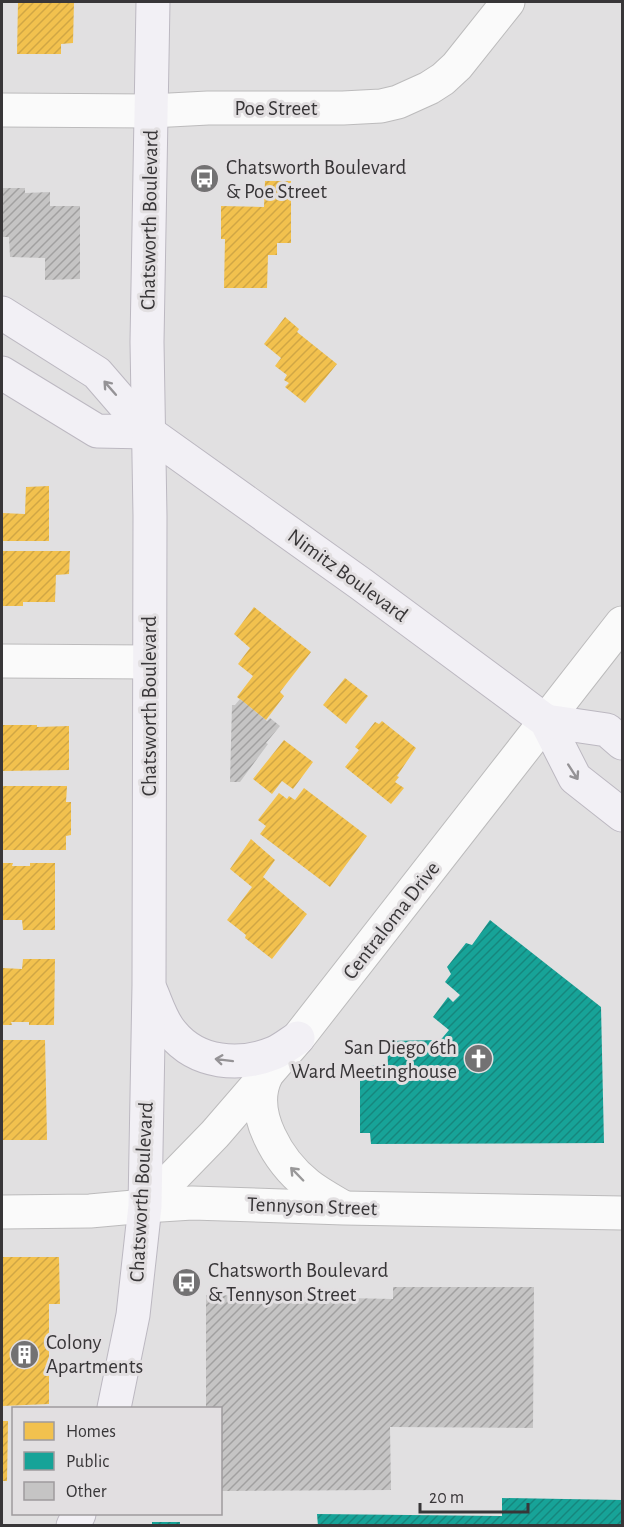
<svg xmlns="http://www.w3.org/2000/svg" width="624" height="1527" viewBox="0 0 624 1527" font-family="'Alegreya Sans',sans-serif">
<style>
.homes{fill:url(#homes-hatch)}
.public{fill:url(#public-hatch)}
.building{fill:url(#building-hatch)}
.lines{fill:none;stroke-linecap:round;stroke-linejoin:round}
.minor-casing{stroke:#bcbbbc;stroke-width:35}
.major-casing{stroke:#bcb8c1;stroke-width:35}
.minor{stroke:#fafafa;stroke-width:33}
.major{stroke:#f2f0f5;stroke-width:33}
.oneway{stroke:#959396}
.oneway2{stroke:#999899}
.labels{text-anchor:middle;stroke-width:6;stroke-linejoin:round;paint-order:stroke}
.street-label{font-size:21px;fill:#383638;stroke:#e2dfe1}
.poi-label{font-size:21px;fill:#383638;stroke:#e2dfe1;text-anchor:start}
</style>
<defs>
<pattern id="homes-hatch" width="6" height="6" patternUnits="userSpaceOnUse" patternTransform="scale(1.5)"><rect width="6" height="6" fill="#f2c14e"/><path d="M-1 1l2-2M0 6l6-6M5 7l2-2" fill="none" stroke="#d0a645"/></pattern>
<pattern id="public-hatch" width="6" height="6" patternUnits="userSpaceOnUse" patternTransform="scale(1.5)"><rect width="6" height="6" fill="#17a398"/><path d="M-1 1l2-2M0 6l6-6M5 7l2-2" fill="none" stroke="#16867d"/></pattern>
<pattern id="building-hatch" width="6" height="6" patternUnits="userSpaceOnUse" patternTransform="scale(1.5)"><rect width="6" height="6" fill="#c5c4c4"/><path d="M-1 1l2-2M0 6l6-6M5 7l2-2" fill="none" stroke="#a1a0a0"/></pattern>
</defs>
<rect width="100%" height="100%" fill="#e1e0e1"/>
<!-- homes -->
<g class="homes">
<path d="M18,2H74L73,43L61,44V54H17Z"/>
<path d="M265,181H291V243H277V255H268L267,288H224L225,239H221V206L264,207Z"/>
<path d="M285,317L299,329L297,332L337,364L305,403L285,387L289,383L284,380L287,375L275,366L281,358L264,344Z"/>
<path d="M49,486V541H2V513L25,514L26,487Z"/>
<path d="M2,551H70L69,574L56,575L55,602H23V606H2Z"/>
<path d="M254,607L311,652L280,692L284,696L266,720L237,697L253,676L238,664L250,648L234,634Z"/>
<path d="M345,678L368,696L346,724L323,705Z"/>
<path d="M382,721L416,748L397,776L399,777L395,782L404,788L391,804L345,767L359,750L355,747L375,722L379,724Z"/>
<path d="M2,725H37V727L69,726V770L2,771Z"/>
<path d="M284,740L313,762L293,789L282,781L272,794L253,779Z"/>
<path d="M2,786H67L66,802H71V835L66,836V850H2Z"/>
<path d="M304,788L367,836L330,887L260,834L266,826L258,820L279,793L287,799L289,796L295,800Z"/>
<path d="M251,839L275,860L263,877L307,914L272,959L245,938L246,935L227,920L252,887L230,869Z"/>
<path d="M2,863H13L12,866H30V863H55V930H23L22,920H2Z"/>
<path d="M23,959H55L54,1025H29V1022H11L12,1025H2V968L22,969Z"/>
<path d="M2,1040H45L47,1140H2Z"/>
<path d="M2,1257H59L60,1304H49V1404L2,1406Z"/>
<path d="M2,1421H8L7,1481H2Z"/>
</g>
<!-- public -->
<g class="public">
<path d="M490,920L601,1007L604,1143L371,1144L370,1133H360V1078L370,1076L369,1066L388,1065L387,1041L438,1040V1043L449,1030L433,1017L448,997L453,1002L460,995L445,982L451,974L447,967L466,943L472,945Z"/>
<path d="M502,1498L622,1500V1526H318L317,1514L502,1516Z"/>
<rect x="152" y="1522" width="28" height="4"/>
</g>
<!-- building -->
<g class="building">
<path d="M2,188H25V193L50,192V206H80V279L45,280V258L10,257L9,237H2Z"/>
<path d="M240,699L267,721L270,718L280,726L266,743L268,744L240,782H230L232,705H235Z"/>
<path d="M393,1287H534L533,1428L390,1427L391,1490L220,1491V1408H206V1295L393,1299Z"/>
</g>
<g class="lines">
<defs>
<g id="minor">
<path d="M2,110L151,111L208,108H343L381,106L398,102L429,88L443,79L457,66L508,2"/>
<path d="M2,661L149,662"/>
<path d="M266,1076C248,1113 279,1162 308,1185C318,1193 331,1200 343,1207"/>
<path d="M145,1206L215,1134L298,1038L622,623"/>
<path d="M2,1212L90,1211L145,1206L192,1203L344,1208L622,1213"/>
</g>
<g id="major">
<path d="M2,313L97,373L148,432L361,584L546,721L575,778L622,815"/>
<path d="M2,373L97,431L148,432"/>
<path d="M546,721L607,730L622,743"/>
<path d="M151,991C157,1005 162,1022 172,1033C197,1064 240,1067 274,1053C283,1049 290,1043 298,1038"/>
<path d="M114,1408L133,1315L145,1206L149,985L150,516L147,342L153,2"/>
<path d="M73,1526L79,1514"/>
</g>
</defs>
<!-- minor casing -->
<use href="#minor" class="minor-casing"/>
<!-- major casing -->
<use href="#major" class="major-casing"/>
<!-- minor -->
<use href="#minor" class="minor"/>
<!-- major -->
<use href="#major" class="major"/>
</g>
<!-- one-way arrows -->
<defs><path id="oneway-shaft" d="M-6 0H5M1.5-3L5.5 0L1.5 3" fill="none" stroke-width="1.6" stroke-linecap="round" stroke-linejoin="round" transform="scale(1.5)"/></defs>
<g class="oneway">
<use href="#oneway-shaft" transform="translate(110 388) rotate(-131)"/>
<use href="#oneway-shaft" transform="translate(573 772) rotate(57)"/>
<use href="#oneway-shaft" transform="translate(224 1060) rotate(-173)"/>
</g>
<use class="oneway2" href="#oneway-shaft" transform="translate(297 1174) rotate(-134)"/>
<!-- icons -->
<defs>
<symbol id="bus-disc" viewBox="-11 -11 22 22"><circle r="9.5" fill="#737273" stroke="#e2dfe1"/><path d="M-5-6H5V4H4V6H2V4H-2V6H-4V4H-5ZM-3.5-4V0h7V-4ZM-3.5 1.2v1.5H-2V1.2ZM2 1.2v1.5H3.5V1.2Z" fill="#fff"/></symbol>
<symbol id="church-disc" viewBox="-11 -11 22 22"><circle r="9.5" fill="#737273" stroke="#e2dfe1"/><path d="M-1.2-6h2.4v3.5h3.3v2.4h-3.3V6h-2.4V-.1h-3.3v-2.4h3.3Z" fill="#fff"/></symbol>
<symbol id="building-disc" viewBox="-11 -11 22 22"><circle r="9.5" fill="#737273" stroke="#e2dfe1"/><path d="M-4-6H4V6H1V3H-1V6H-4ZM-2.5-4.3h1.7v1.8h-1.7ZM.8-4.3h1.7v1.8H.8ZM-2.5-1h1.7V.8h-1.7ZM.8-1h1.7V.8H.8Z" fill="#fff"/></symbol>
</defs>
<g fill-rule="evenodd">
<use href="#bus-disc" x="188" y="162" width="33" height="33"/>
<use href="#church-disc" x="462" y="1042" width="33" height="33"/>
<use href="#bus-disc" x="170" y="1266" width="33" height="33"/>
<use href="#building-disc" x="8" y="1338" width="33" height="33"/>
</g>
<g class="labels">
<!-- street labels -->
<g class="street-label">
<text x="276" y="115">Poe Street</text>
<text transform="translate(149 220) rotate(-89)" y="7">Chatsworth Boulevard</text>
<text transform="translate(348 575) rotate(36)" y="7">Nimitz Boulevard</text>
<text transform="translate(149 706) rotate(-90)" y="7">Chatsworth Boulevard</text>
<text transform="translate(391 920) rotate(-52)" y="7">Centraloma Drive</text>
<text transform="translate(141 1192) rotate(-87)" y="7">Chatsworth Boulevard</text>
<text transform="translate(312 1206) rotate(2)" y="7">Tennyson Street</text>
</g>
<!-- poi labels -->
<g class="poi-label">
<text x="226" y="174">Chatsworth Boulevard<tspan x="226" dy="24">&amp; Poe Street</tspan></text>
<text x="457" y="1054" text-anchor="end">San Diego 6th<tspan x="457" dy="24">Ward Meetinghouse</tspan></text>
<text x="208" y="1277">Chatsworth Boulevard<tspan x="208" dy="24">&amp; Tennyson Street</tspan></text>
<text x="46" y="1349">Colony<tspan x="46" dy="24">Apartments</tspan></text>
</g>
</g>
<!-- border -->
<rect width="624" height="1527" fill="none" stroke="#383638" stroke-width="6"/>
<!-- legend -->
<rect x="12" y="1407" width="210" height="108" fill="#e2dfe1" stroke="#9e9b9d" stroke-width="1.5"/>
<rect x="24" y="1422" width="30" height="18" fill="#f2c14e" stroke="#9e9b9d" stroke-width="1.5"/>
<text x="66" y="1437" font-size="18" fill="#383638">Homes</text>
<rect x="24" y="1452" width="30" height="18" fill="#17a398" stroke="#9e9b9d" stroke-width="1.5"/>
<text x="66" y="1467" font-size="18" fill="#383638">Public</text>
<rect x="24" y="1482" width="30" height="18" fill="#c5c4c4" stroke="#9e9b9d" stroke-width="1.5"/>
<text x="66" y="1497" font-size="18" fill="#383638">Other</text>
<!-- scale -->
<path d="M420 1503v9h108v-9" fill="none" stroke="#383638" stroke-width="3"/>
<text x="429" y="1503" font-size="18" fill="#383638" stroke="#e2dfe1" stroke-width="4.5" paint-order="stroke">20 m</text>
</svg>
